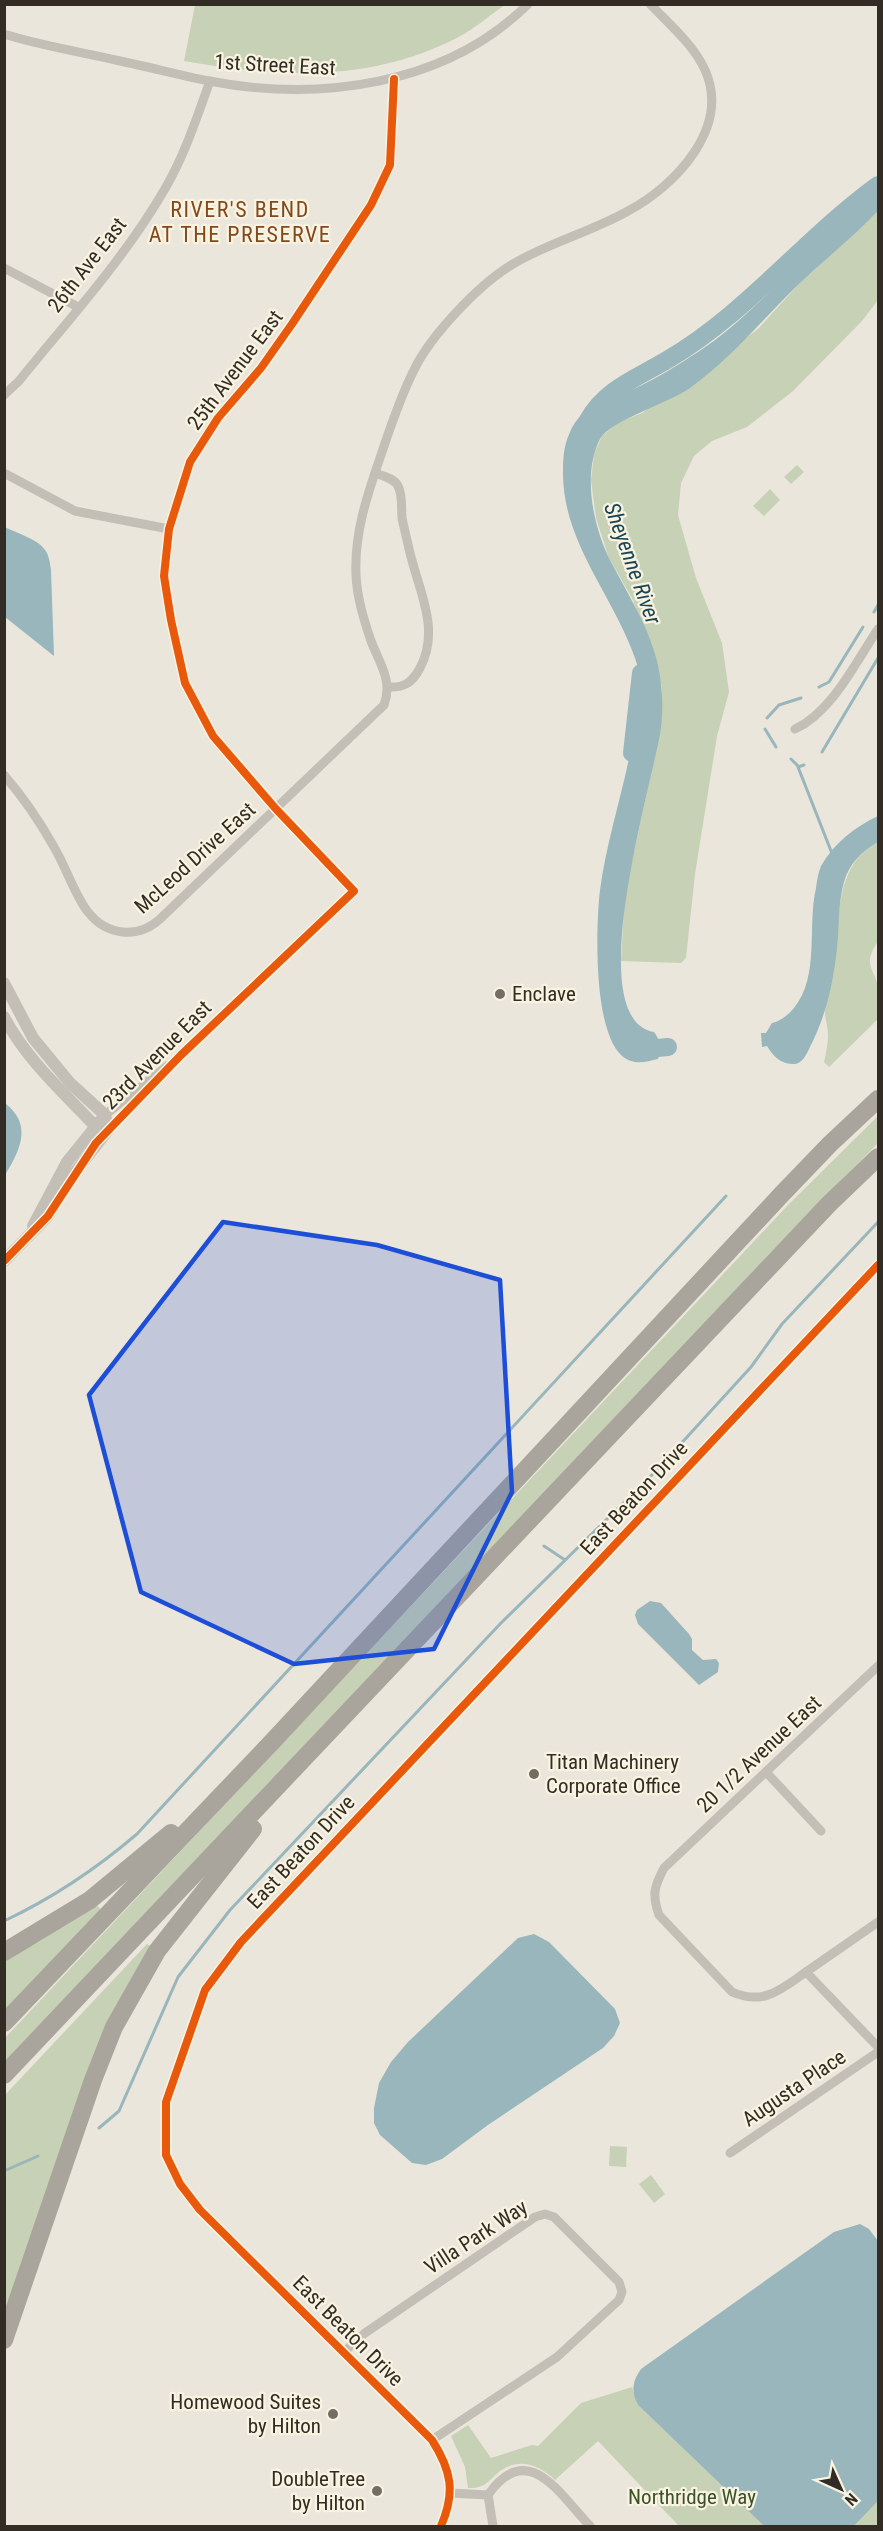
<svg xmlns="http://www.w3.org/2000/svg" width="883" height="2531" viewBox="0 0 883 2531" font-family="'Roboto Condensed',sans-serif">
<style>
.green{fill:#c7d1b5}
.water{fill:#98b6bc}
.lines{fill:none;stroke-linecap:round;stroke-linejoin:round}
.stream{stroke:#98b6bc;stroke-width:3}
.river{stroke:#98b6bc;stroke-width:18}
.minor{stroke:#c3beb6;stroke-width:9}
.tertiary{stroke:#c3beb6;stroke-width:12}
.motorway{stroke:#a9a59c;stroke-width:18}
.cycleway-casing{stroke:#f9f3e1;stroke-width:11}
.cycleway{stroke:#e8590c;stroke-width:8}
.marked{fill:#1d4ed8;fill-opacity:0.2;stroke:#1d4ed8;stroke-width:4.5;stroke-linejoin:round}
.poi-dot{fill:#736d64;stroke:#f9f3e1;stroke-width:2}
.labels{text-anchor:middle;stroke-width:4.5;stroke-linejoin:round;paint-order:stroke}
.street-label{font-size:21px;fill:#332c24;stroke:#f9f3e1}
.poi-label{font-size:21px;fill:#332c24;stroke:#f9f3e1;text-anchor:start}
.park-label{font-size:21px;fill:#3a5228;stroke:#f9f3e1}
.neighbourhood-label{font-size:22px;letter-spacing:1.5px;fill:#83491c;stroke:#f9f3e1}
.water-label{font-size:22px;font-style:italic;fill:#1a4555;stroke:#f9f3e1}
</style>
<rect width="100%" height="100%" fill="#ebe6db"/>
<!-- green -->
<g class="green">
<path d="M195,5V4L505,5C491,14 478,26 464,34C375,83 281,78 184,61Z"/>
<path d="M878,211V300L862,321L793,391L747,427L712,441L694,456L681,483L678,515L696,578L722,643L729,692L717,736L695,874L686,958L681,963L621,961L625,893L661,727L662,686L633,600L609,558L596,518L591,480L594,454L602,436L617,423L642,413L758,329L798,285Z"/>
<path d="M797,465L804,472L791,484L784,477Z"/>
<path d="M770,489L780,500L764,516L753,506Z"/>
<path d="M878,842V941C864,963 871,965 878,985C882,994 878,1010 878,1019L829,1067L824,1062C826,1053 828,1044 828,1035C828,1027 825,1019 825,1012C826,998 832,984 834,971C841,925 831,867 878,842Z"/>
<path d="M878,1116V1143L803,1219L5,2068V2038L788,1205Z"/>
<path d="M95,1904L101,1909L5,2012V1959L43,1939Z"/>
<path d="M147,1944L152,1947L5,2319V2095Z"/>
<path d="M610,2146L627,2147L626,2167L609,2166Z"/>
<path d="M651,2175L665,2194L654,2203L639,2184Z"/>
<path d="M632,2387L638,2405L764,2526H679L598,2441L555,2480C540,2465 519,2457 500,2471C489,2480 485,2489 468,2488L465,2467L451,2436L468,2425L491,2458L532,2445L538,2446L581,2403Z"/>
<path d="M878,2501V2526H854Z"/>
</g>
<!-- water -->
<g class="water">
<path d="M878,176V211C853,237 824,260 798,285C762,320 731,358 690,388C669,403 609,421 600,439C582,474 593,526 610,560C626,591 645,620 655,654C662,678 664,704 661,728C654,779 579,1019 654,1032C661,1041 661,1048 658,1059C649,1061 640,1064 631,1061C591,1049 596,923 600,890C608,831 629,776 636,717C639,698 642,677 635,658C613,595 564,544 563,475C563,460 563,447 570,432C582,404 610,399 636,388C657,378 678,365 698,352C737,327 784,279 814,244C823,234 829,222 837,213C849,199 865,188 878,176Z"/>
<path d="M5,527C16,533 38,539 45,550C49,555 50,563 51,570L54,656L5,617Z"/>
<path d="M878,816V842C862,851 849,864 844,882C839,900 839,918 838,937C835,975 828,1012 810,1047C806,1055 802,1065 792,1064C781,1064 772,1055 767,1046L762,1047L761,1033H766L772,1023C781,1021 788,1015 794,1008C820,976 807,927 816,888C817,881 818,873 821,866C834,843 855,827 878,816Z"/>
<path d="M5,1103C33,1125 20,1150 5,1175Z"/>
<path d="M650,1601L661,1603L689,1634L692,1639V1650L703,1660L716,1659L719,1663L718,1672L699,1685L638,1624L635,1615L637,1610Z"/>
<path d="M534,1934L549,1942L615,2009L620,2023L614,2036L603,2048L488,2125L442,2159L426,2165L412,2163L380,2135L374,2123V2108L379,2083L391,2062L408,2042L518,1938Z"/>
<path d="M860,2224L869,2229L878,2241V2501L854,2526H764L638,2405C631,2391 632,2382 641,2369L834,2232Z"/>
</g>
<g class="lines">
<!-- stream -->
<g class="stream">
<path d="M874,612L878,605"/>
<path d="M819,687L829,682L863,627"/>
<path d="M767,718L779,705L801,698"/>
<path d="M765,729L776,747"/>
<path d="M822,752L878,658"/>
<path d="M791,759L798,766"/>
<path d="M804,765L798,767L833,856"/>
<path d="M544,1546L565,1560"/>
<path d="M4,1921C53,1898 96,1869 137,1834L726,1196"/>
<path d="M99,2128L119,2111L178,1977L230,1910L501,1623L656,1471L751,1367L782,1324L878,1222"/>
<path d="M4,2171L38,2156"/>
</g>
<!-- river -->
<g class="river">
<path d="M588,420C605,389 637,378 667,360C746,314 804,239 878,185"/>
<path d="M632,753L641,673"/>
<path d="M637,1050L668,1047"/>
</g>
<!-- minor -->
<g class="minor">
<path d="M4,34C42,46 82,52 120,61C149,67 179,75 209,81C318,102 446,86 528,4"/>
<path d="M4,268L78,307"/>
<path d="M4,395L19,381C69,319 126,257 166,187C185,154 197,117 210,81"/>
<path d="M4,473L75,511L169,529"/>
<path d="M375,473C383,476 394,478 398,486C403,496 401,507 402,518C404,528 407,539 409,549C418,589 441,629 420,668C412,683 404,688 388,687"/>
<path d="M795,729C832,712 856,662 878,629"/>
<path d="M4,775C23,797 40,822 54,847C65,865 76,898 88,912C107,936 138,939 160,919L384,705C393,681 380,664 371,641C364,620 357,598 356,575C354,532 368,493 382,452C391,425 400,398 413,372C429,337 479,284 513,264C550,242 591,232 628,211C675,186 731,128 705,70C693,44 670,25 650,4"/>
<path d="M105,1115L167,1066"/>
<path d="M108,1130L181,1055L354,891L276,809L213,736L185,683L171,620L164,576L169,529L190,462L218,418L261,368L292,324L371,205L390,165L394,79"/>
<path d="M878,1666L664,1868C654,1887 652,1895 659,1915L732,1992C764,2006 781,1989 806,1972L878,2047"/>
<path d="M766,1772L821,1831"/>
<path d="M806,1972L878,1922"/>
<path d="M730,2153L878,2052"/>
<path d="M344,2352L365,2333L535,2217L545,2214L554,2217L619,2282L622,2292L619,2300L557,2357L432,2440"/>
<path d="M450,2493L488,2495L493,2526"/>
<path d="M488,2495C528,2438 559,2494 590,2526"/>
<path d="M441,2526C456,2492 451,2470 432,2440L200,2210L180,2184L166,2155V2102L205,1990L241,1942L878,1265"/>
</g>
<!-- tertiary -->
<g class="tertiary">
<path d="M4,983L33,1038L70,1083L105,1115L108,1130"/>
<path d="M4,1017C26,1059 63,1092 95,1126L108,1130"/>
<path d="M33,1226L67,1162L101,1120"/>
<path d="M4,1261L48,1216L72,1176L108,1130"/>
</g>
<!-- motorway -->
<g class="motorway">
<path d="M4,1952L90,1900L171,1833"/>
<path d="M4,2023L271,1743L781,1195L830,1144L878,1099"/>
<path d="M4,2075L829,1204L878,1157"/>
<path d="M4,2340L93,2080L114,2027L157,1951L253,1829"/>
</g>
<defs>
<g id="cycleway">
<path d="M4,1261L48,1216L96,1143L181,1055L354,891L276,809L213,736L185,683L171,620L164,576L169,529L190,462L218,418L261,368L292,324L371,205L390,165L394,79"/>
<path d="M441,2526C456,2492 451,2470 432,2440L200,2210L180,2184L166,2155V2102L205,1990L241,1942L878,1265"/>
</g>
</defs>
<!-- cycleway casing -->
<use href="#cycleway" class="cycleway-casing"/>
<!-- cycleway -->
<use href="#cycleway" class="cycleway"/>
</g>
<!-- marked area -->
<path class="marked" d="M223,1222L377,1245L500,1280L512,1492L434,1649L294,1664L141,1592L89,1395Z"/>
<!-- markers -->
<g class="poi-dot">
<circle cx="500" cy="994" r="6"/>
<circle cx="534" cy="1774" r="6"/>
<circle cx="333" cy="2414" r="6"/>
<circle cx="377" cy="2491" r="6"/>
</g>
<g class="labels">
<!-- street labels -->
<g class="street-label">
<text transform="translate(275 65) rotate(3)" y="7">1st Street East</text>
<text transform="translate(87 265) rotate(-52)" y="7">26th Ave East</text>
<text transform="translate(235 370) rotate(-53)" y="7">25th Avenue East</text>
<text transform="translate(195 858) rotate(-42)" y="7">McLeod Drive East</text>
<text transform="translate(157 1055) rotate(-45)" y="7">23rd Avenue East</text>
<text transform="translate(634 1498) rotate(-47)" y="7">East Beaton Drive</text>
<text transform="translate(759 1754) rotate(-43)" y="7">20 1/2 Avenue East</text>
<text transform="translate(301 1852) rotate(-47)" y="7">East Beaton Drive</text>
<text transform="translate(794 2088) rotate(-34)" y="7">Augusta Place</text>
<text transform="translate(476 2237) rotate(-33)" y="7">Villa Park Way</text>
<text transform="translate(348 2331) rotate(45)" y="7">East Beaton Drive</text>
</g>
<!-- poi labels -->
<g class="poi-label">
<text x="512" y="1001">Enclave</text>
<text x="546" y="1769">Titan Machinery<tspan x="546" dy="24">Corporate Office</tspan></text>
<text x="321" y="2409" text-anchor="end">Homewood Suites<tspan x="321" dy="24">by Hilton</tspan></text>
<text x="365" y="2486" text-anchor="end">DoubleTree<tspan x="365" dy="24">by Hilton</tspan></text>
</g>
<!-- park labels -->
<g class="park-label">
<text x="692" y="2504">Northridge Way</text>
</g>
<!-- neighbourhood labels -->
<g class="neighbourhood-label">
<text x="240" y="217">RIVER'S BEND<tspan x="240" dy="25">AT THE PRESERVE</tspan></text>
</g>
<!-- water labels -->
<g class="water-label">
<text transform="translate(633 563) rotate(70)" y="8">Sheyenne River</text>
</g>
</g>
<!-- border -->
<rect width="883" height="2531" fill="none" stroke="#332c24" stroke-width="12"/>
<!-- north arrow -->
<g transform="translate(841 2489) rotate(135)" stroke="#f9f3e1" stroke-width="4.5" paint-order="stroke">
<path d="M0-4.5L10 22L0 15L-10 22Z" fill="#332c24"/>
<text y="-9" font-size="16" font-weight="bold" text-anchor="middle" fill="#332c24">N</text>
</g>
</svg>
